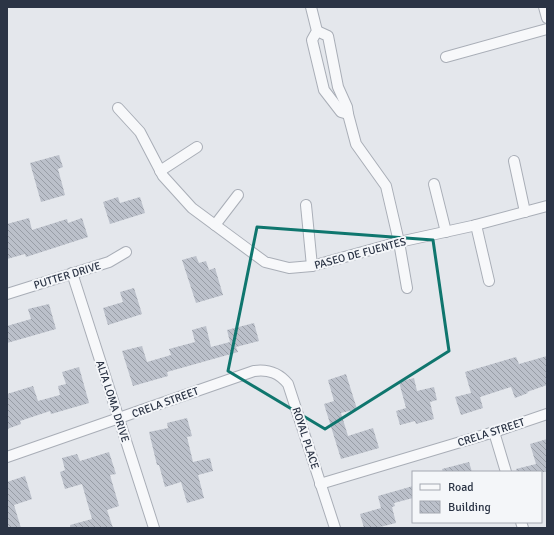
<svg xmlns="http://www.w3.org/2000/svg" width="554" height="535" viewBox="0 0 554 535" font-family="Signika,sans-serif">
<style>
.building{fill:url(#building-back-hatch)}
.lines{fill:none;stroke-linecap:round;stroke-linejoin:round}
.minor-casing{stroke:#a9aeb7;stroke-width:12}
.minor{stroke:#f7f8fa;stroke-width:10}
.marked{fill:none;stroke:#0f766e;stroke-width:3;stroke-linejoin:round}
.labels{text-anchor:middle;stroke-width:4;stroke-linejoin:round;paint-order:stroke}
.street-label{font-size:11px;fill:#2b3445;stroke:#f4f6f9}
</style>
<defs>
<pattern id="building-back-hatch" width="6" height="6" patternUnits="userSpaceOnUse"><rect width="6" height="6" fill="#bbc0ca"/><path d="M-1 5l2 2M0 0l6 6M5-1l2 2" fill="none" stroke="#989da6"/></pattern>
</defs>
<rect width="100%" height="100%" fill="#e4e7ec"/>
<!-- building -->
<g class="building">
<path d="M59,155L63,167L58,169L65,195L41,202L30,163Z"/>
<path d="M118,197L120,203L140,197L145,213L110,224L103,202Z"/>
<path d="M29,218L32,230L67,219L68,223L82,218L88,237L26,257L25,254L7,259V224Z"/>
<path d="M196,256L199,263L206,261L209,270L215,268L223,295L196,303L182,260Z"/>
<path d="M134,288L142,314L108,325L103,308L123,302L120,292Z"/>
<path d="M49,304L56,329L7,343V326L31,319L28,309Z"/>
<path d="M254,323L259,341L236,347L238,352L167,372L168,376L133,386L122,351L142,346L147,362L171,355L169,349L195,342L192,330L206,326L211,347L230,342L227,330Z"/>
<path d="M547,356V385L527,392L528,393L515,398L511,387L480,397L483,408L461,415L455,397L471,393L465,372L516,357L519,364Z"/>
<path d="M79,367L89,403L51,414L50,411L20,421L21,424L7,429V394L33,386L38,401L60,395L58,386L66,384L62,372Z"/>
<path d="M346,374L357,409L341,413L348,436L373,428L379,448L341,459L324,404L334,401L328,380Z"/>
<path d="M414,378L417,391L434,387L437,400L430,402L434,419L416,424L415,421L400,425L396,411L406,408L399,382Z"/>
<path d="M187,418L192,436L187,437L193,462L210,458L213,471L198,475L204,498L187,503L181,482L165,487L159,465H157L149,432L168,428L167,423Z"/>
<path d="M547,439V472H517L516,469L536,464L530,444Z"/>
<path d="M109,452L116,474L110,475L119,506L107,510L113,528H71L70,525L92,519L82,484L65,489L60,472L65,470L62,458L77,454L80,461Z"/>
<path d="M469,462L472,472H443L442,469Z"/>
<path d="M25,476L32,499L14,505L21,528H7V482Z"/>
<path d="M413,486V498L394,503L395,506L392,507L396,523L376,528H364L360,514L381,508L378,496Z"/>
</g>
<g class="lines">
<defs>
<g id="minor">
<path d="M311,7L317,31L312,40L324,90L341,112L348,114"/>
<path d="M544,7L547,18"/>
<path d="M317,31L328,36L338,87L347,107L348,114L356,144L386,186L399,242L407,288"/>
<path d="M446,57L547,29"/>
<path d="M118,108L140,132L163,176L192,208L265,262L289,268L312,266L399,242L472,226L547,206"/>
<path d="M514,161L525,212"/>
<path d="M160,171L197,147"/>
<path d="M434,184L446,232"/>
<path d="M306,205L312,266"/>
<path d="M215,225L238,195"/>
<path d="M476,225L489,281"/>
<path d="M72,273L154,528"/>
<path d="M7,294L109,262L126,252"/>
<path d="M494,432L506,472"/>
<path d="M7,457L254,371C269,369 279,373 288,384L335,528"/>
<path d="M320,484L494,432L547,414"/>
<path d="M521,522L523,528"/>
</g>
</defs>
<!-- minor casing -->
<use href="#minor" class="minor-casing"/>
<!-- minor -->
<use href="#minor" class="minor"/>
</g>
<!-- marked area -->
<path class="marked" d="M257,227L433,240L449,351L325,429L228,371Z"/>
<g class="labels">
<!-- street labels -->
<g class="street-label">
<text transform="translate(360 253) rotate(-15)" y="4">PASEO DE FUENTES</text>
<text transform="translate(67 275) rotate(-17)" y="4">PUTTER DRIVE</text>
<text transform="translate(113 401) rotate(72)" y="4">ALTA LOMA DRIVE</text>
<text transform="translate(165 402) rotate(-20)" y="4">CRELA STREET</text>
<text transform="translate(491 432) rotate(-18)" y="4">CRELA STREET</text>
<text transform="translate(306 438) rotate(72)" y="4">ROYAL PLACE</text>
</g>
</g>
<!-- border -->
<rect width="554" height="535" fill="none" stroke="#2b3445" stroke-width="16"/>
<!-- legend -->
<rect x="412" y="471" width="130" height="52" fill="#f4f6f9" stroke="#a4a8b1"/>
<rect x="420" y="484" width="20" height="6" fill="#f7f8fa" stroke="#a4a8b1"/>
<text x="448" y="491" font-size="12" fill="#2b3445">Road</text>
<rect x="420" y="501" width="20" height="12" fill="url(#building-back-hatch)" stroke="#a4a8b1"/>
<text x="448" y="511" font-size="12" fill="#2b3445">Building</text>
</svg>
